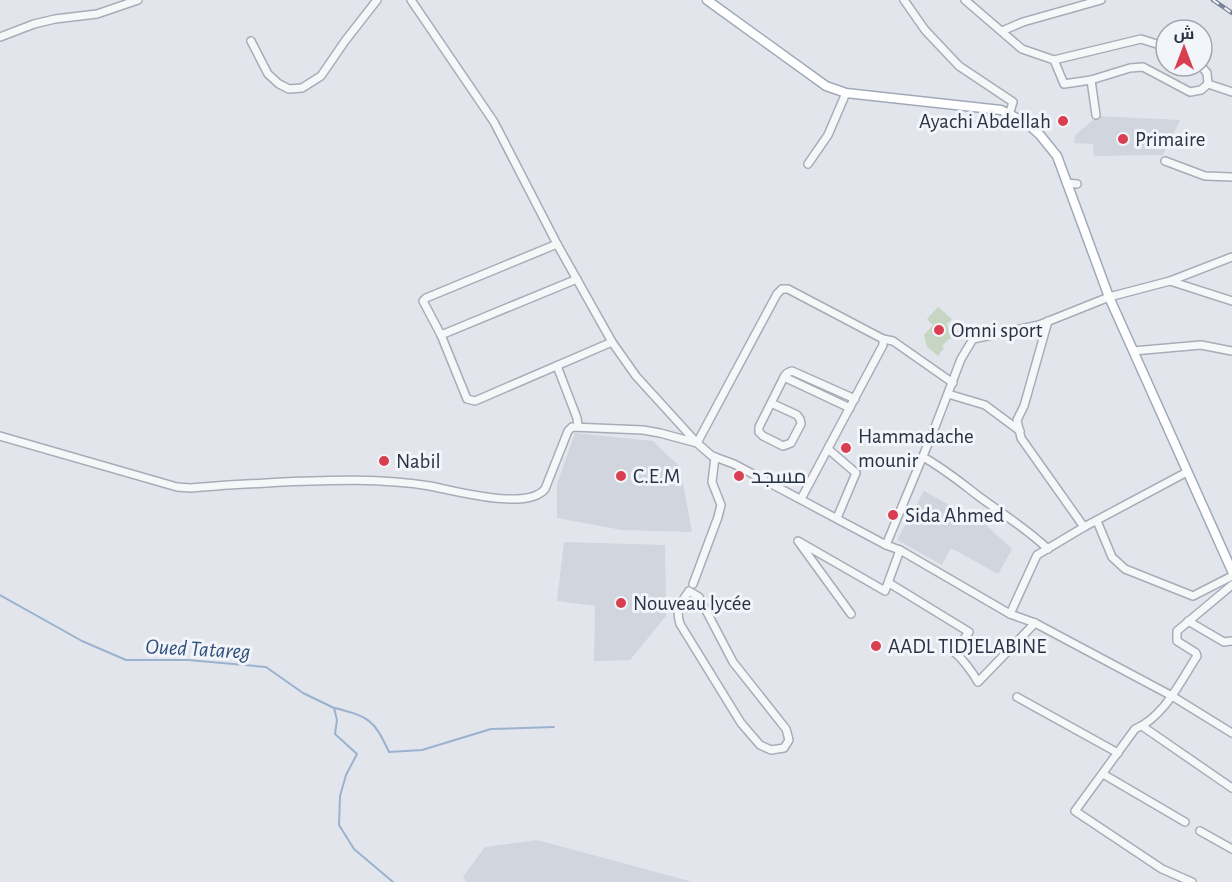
<svg xmlns="http://www.w3.org/2000/svg" width="1232" height="882" viewBox="0 0 1232 882" font-family="'Alegreya Sans',Cairo,sans-serif">
<style>
.built{fill:#d0d5de}
.green{fill:#c7d6c3}
.lines{fill:none;stroke-linecap:round;stroke-linejoin:round}
.stream{stroke:#9bb2ce;stroke-width:2}
.minor-casing{stroke:#a7acb7;stroke-width:10}
.major-casing{stroke:#a1a9b8;stroke-width:11}
.minor{stroke:#f6f7f9;stroke-width:7}
.major{stroke:#fff;stroke-width:8}
.rail-casing{stroke:#7a8497;stroke-width:4.5}
.rail{stroke:#f2f5f9;stroke-width:2;stroke-dasharray:7;stroke-linecap:butt}
.poi-dot{fill:#d93f51;stroke:#f2f5f9;stroke-width:2}
.labels{text-anchor:middle;stroke-width:6;stroke-linejoin:round;paint-order:stroke}
.poi-label{font-size:21px;fill:#293245;stroke:#f2f5f9;text-anchor:start}
.water-label{font-size:22px;font-style:italic;fill:#2f4f7d;stroke:#f2f5f9}
</style>
<rect width="100%" height="100%" fill="#e2e6ec"/>
<!-- built -->
<g class="built">
<path d="M1098,116L1180,120L1163,155L1094,156L1093,144L1074,143L1075,135Z"/>
<path d="M575,433L653,441L680,467L692,532L622,530L557,518V484Z"/>
<path d="M924,491L985,524L1012,549L998,574L951,548L942,565L897,540Z"/>
<path d="M564,542L665,545L666,616L630,660L594,661L595,606L557,601Z"/>
<path d="M537,840L693,882H466L463,877L485,847Z"/>
</g>
<!-- green -->
<path class="green" d="M938,307L952,319L947,324L951,339H949L942,346L944,348L938,356L927,347L924,335L933,325L927,319Z"/>
<g class="lines">
<!-- stream -->
<g class="stream">
<path d="M0,595L82,641L126,660H188L266,667L303,693L334,708L337,720L335,734L357,754L346,775L340,796L339,825L354,849L393,882"/>
<path d="M335,708C370,717 374,720 389,752L422,750L491,729L554,727"/>
</g>
<defs>
<g id="minor">
<path d="M411,0L494,122L557,244L612,342L636,376L697,443L777,294L782,289H788L883,339V345L801,499"/>
<path d="M904,0L925,30L959,66L1013,102L1009,115"/>
<path d="M965,0L1022,49L1054,60L1064,84L1091,80L1130,68L1143,67L1190,92L1201,90L1208,84"/>
<path d="M1002,31L1023,22L1101,0"/>
<path d="M0,37L34,24L55,19L97,14L138,0"/>
<path d="M251,41L268,74L279,84L289,89L302,88L321,76L345,41L377,0"/>
<path d="M1054,60L1141,39L1166,47"/>
<path d="M1201,66L1207,73L1208,84L1232,92"/>
<path d="M1091,80L1096,115"/>
<path d="M1165,161L1205,176L1232,177"/>
<path d="M808,164L828,135L846,93"/>
<path d="M1067,183L1077,184"/>
<path d="M557,244L426,298L423,301L441,335L467,399L475,401L612,342"/>
<path d="M1170,281L1232,301"/>
<path d="M1048,321L1024,406L1017,420L1021,438L1084,527"/>
<path d="M441,335L577,279"/>
<path d="M883,339L893,341L953,383"/>
<path d="M1133,351L1201,345L1232,351"/>
<path d="M557,366L577,418L578,426"/>
<path d="M784,377L850,408"/>
<path d="M948,394L985,405L1020,431"/>
<path d="M771,403L797,415L800,419L801,424L791,443L783,446L763,436L759,432V427L784,377C786,373 788,372 792,371L855,399"/>
<path d="M0,436L177,487L191,488C222,485 253,484 283,482C331,480 382,478 430,486C456,491 527,511 545,489L568,431L572,427L643,430L660,433L697,443L712,456L734,464L886,545L900,550L1010,614L1035,623L1172,696L1232,733"/>
<path d="M828,449L856,473L837,518"/>
<path d="M923,457C943,468 959,481 977,495C1001,513 1026,528 1048,549"/>
<path d="M1097,521L1112,557L1125,569L1193,596L1232,576"/>
<path d="M886,545L935,427L961,359L973,339L1039,325L1109,297L1170,281L1232,257"/>
<path d="M889,583L969,632L954,652C962,658 973,673 978,682L1035,623"/>
<path d="M693,584L718,517L721,505L712,482L715,457"/>
<path d="M689,591L699,597L733,662L786,729L789,740L784,748L771,750L760,745L741,723L680,624C675,608 681,603 689,591Z"/>
<path d="M851,614L798,541L885,591L900,550"/>
<path d="M1010,614L1037,555L1084,527L1187,472"/>
<path d="M1188,621L1224,642L1232,641"/>
<path d="M1017,697L1118,753"/>
<path d="M1142,726L1232,788"/>
<path d="M1103,774L1185,822"/>
<path d="M1200,831L1232,849"/>
<path d="M1192,882L1162,869L1075,811L1135,729C1164,717 1180,682 1197,656L1196,653L1177,641V631L1232,585"/>
</g>
<path id="major" d="M707,0L826,86L846,93L1001,110L1028,124L1040,135L1057,156L1109,297L1232,571"/>
</defs>
<!-- minor casing -->
<use href="#minor" class="minor-casing"/>
<!-- major casing -->
<use href="#major" class="major-casing"/>
<!-- minor -->
<use href="#minor" class="minor"/>
<!-- major -->
<use href="#major" class="major"/>
<defs>
<path id="rail" d="M1213,0L1232,13"/>
</defs>
<!-- rail casing -->
<use href="#rail" class="rail-casing"/>
<!-- rail -->
<use href="#rail" class="rail"/>
</g>
<!-- markers -->
<g class="poi-dot">
<circle cx="1063" cy="121" r="6"/>
<circle cx="1123" cy="139" r="6"/>
<circle cx="939" cy="330" r="6"/>
<circle cx="846" cy="448" r="6"/>
<circle cx="384" cy="461" r="6"/>
<circle cx="621" cy="476" r="6"/>
<circle cx="739" cy="476" r="6"/>
<circle cx="893" cy="515" r="6"/>
<circle cx="621" cy="603" r="6"/>
<circle cx="876" cy="646" r="6"/>
</g>
<g class="labels">
<!-- poi labels -->
<g class="poi-label">
<text x="1051" y="128" text-anchor="end">Ayachi Abdellah</text>
<text x="1135" y="146">Primaire</text>
<text x="951" y="337">Omni sport</text>
<text x="858" y="443">Hammadache<tspan x="858" dy="24">mounir</tspan></text>
<text x="396" y="468">Nabil</text>
<text x="633" y="483">C.E.M</text>
<text x="751" y="483">مسجد</text>
<text x="905" y="522">Sida Ahmed</text>
<text x="633" y="610">Nouveau lycée</text>
<text x="888" y="653">AADL TIDJELABINE</text>
</g>
<!-- water labels -->
<g class="water-label">
<text transform="translate(198 648) rotate(3)" y="8">Oued Tatareg</text>
</g>
</g>
<!-- north arrow -->
<g transform="translate(1184 48)"><circle r="28" fill="#f2f5f9" stroke="#a2a7b1" stroke-width="1.5"/>
<path d="M0-4.5L10 22L0 15L-10 22Z" fill="#d93f51"/>
<text y="-9" font-size="16" font-weight="bold" text-anchor="middle" fill="#293245">ش</text>
</g>
</svg>
